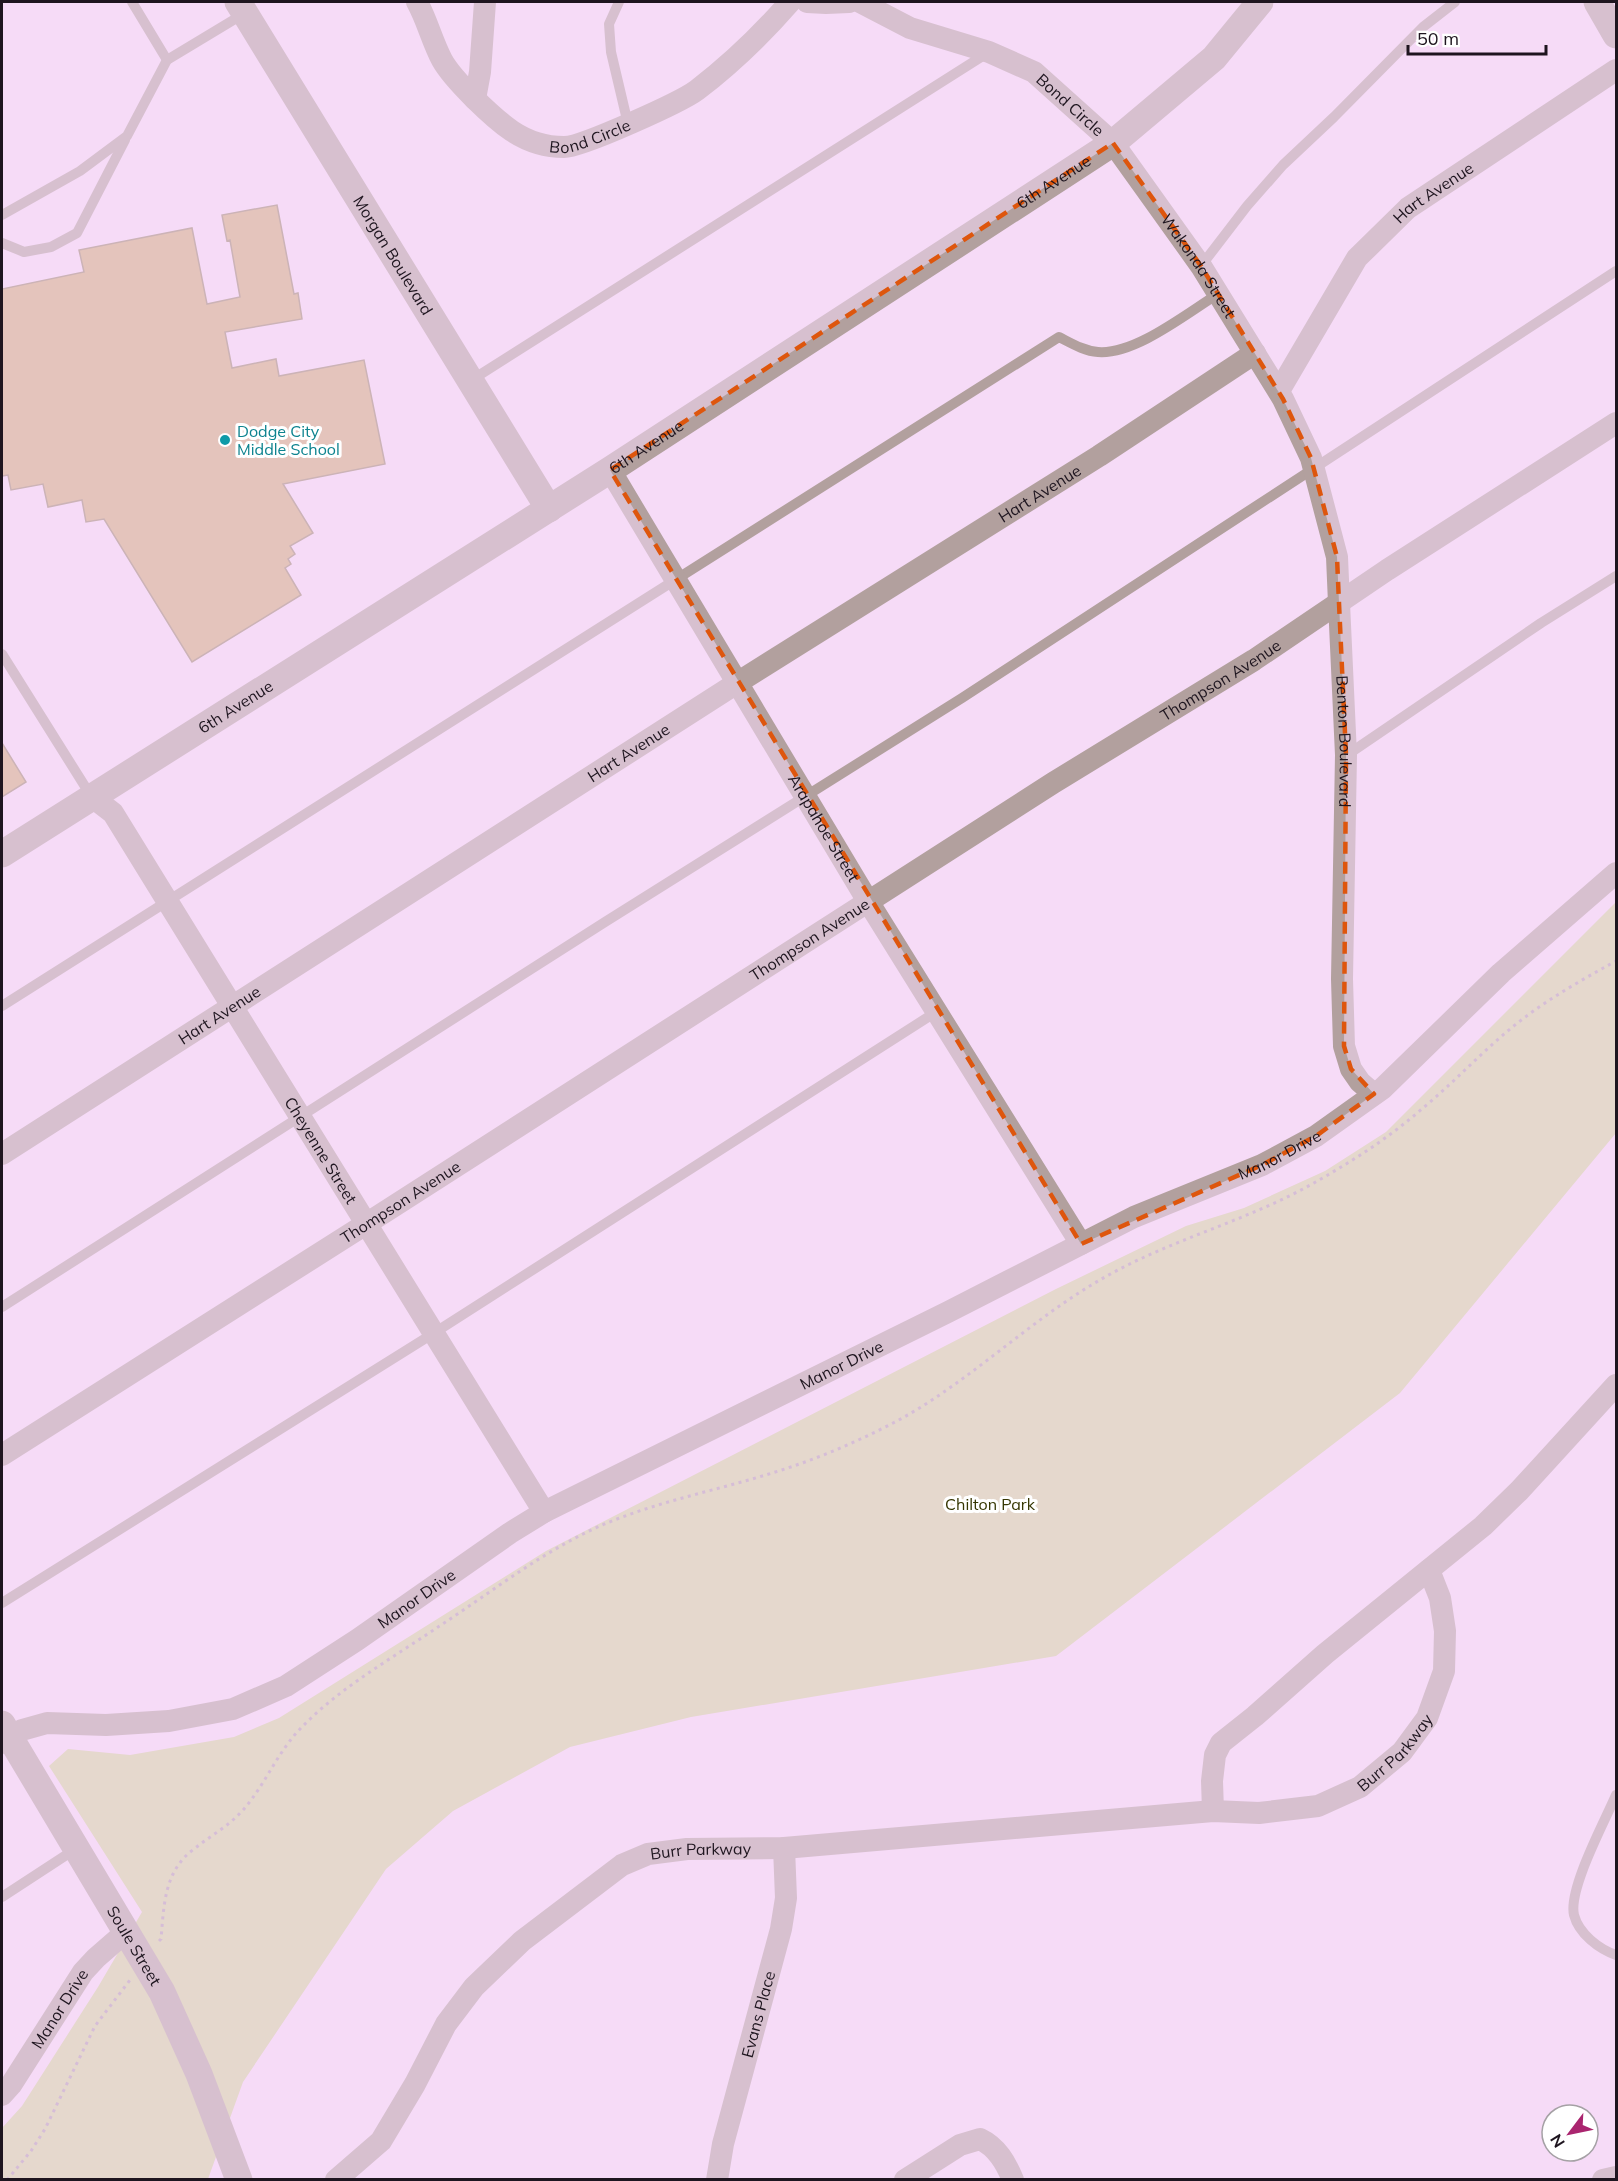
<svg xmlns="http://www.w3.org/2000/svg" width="1618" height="2181" viewBox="0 0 1618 2181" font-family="Mulish,sans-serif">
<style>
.green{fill:#d0d499}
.building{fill:#cfa974;stroke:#998468;stroke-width:1.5}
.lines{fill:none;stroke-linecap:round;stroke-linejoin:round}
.path{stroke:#af9ab0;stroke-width:3;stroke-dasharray:3 4.5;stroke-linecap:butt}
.service{stroke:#b2a09e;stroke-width:10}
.minor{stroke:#b2a09e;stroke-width:22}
.tertiary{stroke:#b2a09e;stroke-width:27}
.marked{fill:none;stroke:#de560d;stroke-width:4.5;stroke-dasharray:12 8;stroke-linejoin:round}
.culture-dot{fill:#0f9aa8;stroke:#fff;stroke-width:2}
.labels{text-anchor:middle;stroke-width:6;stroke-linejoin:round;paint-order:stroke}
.street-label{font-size:16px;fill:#1e151f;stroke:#fff}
.culture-label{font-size:16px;fill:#0d838f;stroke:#fff;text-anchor:start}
.park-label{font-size:16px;fill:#353602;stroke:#fff}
</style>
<rect width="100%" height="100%" fill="#f6dbf7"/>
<!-- green -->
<path class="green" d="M1616,902V1133L1400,1393L1056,1656L691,1717L570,1747L453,1811L386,1869L243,2082L208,2179H2V2128L22,2106L98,1987L142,1912L49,1766L68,1749L130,1755L234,1737L279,1718L546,1551L1056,1289L1186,1226L1244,1208L1325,1171L1386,1132Z"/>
<!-- building -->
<g class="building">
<path d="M277,205L294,294L298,293L302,319L225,332L232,368L276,359L279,376L364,360L385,464L283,484L313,533L290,546L295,554L288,559L291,564L285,568L301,595L192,662L104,519L86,522L82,500L48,507L43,484L11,490L8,475L2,476V289L84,272L79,250L192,228L207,304L240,297L230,240L227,241L222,215Z"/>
<path d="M2,743L26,782L2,797Z"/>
</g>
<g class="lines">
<!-- path -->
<g class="path">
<path d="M159,1941L161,1939C164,1905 164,1871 194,1849C210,1836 229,1826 243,1810C265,1785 277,1753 300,1729C339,1688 391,1659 438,1627C493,1591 547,1548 607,1523C660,1501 718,1490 772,1473C815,1460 857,1442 897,1421C971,1381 1032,1318 1105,1277C1174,1238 1251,1220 1319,1180C1356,1159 1391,1136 1423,1108C1458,1079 1488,1045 1524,1018C1553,996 1585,978 1616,961"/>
<path d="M7,2180L31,2151L45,2129L95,2026L130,1980"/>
</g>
<!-- service -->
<g class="service">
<path d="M132,2L167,60"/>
<path d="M619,2L609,24L611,52L628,124"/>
<path d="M2,215L80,171L127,136L167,60L245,13"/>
<path d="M2,243L24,252L51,247L77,233L125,140"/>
<path d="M1201,266L1247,206L1283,165L1334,117L1423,27L1455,2"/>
<path d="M470,381L989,52"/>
<path d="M2,654L91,796"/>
<path d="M1347,755L1541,623L1616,576"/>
<path d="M2,1006L1059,337C1071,343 1084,351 1098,352C1135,355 1187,313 1218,294"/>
<path d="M2,1307L605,922L962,698L1616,271"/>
<path d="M2,1603L434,1333L936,1012"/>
<path d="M1616,1795C1605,1821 1568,1889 1574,1915C1579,1934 1599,1949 1616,1955"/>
<path d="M2,1897L77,1848"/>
</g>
<!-- minor -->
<g class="minor">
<path id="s1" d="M417,2C427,20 432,41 442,60C453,80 493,118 512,131C527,141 546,147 564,147C582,147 681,102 697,90C731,64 763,33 790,2"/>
<path d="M807,2L826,3L849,2"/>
<path id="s2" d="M860,2L910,28L989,52L1034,72L1113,143L1201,266L1283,399L1311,458L1337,557L1339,603L1346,755L1342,979L1344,1046L1351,1069L1360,1082L1374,1094"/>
<path d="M475,99L480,72L485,2"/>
<path id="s3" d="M1279,391L1357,258L1408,208L1616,70"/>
<path id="s4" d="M610,470L869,903L1081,1244"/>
<path id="s5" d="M91,796L113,813L544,1512"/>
<path id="s6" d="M2,1154L737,683L1099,456L1255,353"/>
<path id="s7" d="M2,1455L366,1224L1053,783L1254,660L1387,570L1616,423"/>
<path id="s8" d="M2,1743L22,1730L47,1723L106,1725L169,1721L233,1709L286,1686L357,1640L510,1533L544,1512L948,1312L1134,1217L1262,1165L1316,1136L1382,1089L1501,973L1616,873"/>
<path d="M1213,1811L1212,1781L1215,1755L1221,1743L1255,1716L1325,1654L1483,1526L1519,1491L1616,1385"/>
<path id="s9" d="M2,2095L11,2085L83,1972L96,1958L127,1931"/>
<path id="s10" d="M336,2180L381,2141L415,2084L446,2024L474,1987L522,1941L622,1865L648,1854L687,1849L784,1848L1213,1811L1259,1813L1318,1806L1360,1787L1402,1752L1427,1718L1444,1671L1445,1631L1440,1598L1429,1570"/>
<path id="s11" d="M717,2180L723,2144L781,1929L786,1898L784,1848"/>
<path d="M905,2180L960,2145L980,2139C997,2147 1006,2163 1013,2180"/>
<path d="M1603,2180L1616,2177"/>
</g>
<!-- tertiary -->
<g class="tertiary">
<path id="s12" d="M238,2L549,509"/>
<path d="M1597,2L1616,35"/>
<path id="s13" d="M2,854L610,470L1113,143L1214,58L1260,2"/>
<path id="s14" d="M2,1724L162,1992L199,2074L239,2180"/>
</g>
</g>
<!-- marked area -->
<path d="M0 0H1618V2181H0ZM1113,143L1201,266L1283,399L1311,458L1337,557L1339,603L1346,755L1344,1046L1351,1069L1374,1094L1316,1136L1262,1165L1081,1244L610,470Z" fill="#f6dbf7" fill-opacity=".55" fill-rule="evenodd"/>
<path class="marked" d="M1113,143L1201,266L1283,399L1311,458L1337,557L1339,603L1346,755L1344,1046L1351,1069L1374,1094L1316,1136L1262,1165L1081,1244L610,470Z"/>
<!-- markers -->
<circle class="culture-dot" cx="225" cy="440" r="6"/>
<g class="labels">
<!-- street labels -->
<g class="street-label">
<text dy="6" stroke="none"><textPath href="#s2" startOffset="237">Bond Circle</textPath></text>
<text dy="6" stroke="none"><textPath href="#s1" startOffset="246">Bond Circle</textPath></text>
<text dy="6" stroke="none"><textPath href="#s13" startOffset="1248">6th Avenue</textPath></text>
<text dy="6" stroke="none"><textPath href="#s3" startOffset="255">Hart Avenue</textPath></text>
<text dy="6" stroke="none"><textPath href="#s12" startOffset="297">Morgan Boulevard</textPath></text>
<text dy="6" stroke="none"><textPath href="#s2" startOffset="444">Wakonda Street</textPath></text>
<text dy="6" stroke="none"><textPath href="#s13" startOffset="762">6th Avenue</textPath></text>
<text dy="6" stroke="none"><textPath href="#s6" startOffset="1230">Hart Avenue</textPath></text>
<text dy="6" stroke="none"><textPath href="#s7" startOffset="1444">Thompson Avenue</textPath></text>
<text dy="6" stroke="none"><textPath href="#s13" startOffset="276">6th Avenue</textPath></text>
<text dy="6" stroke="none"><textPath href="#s2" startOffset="954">Benton Boulevard</textPath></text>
<text dy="6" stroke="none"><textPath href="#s6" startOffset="744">Hart Avenue</textPath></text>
<text dy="6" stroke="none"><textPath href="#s4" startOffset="417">Arapahoe Street</textPath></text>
<text dy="6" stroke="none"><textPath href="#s7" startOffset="958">Thompson Avenue</textPath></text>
<text dy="6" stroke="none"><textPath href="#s6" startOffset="258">Hart Avenue</textPath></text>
<text dy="6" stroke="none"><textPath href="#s5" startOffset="424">Cheyenne Street</textPath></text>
<text dy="6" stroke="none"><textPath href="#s8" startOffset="1424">Manor Drive</textPath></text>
<text dy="6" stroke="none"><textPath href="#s7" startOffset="472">Thompson Avenue</textPath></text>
<text dy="6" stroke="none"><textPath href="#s8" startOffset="938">Manor Drive</textPath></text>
<text dy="6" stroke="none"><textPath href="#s8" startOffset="452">Manor Drive</textPath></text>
<text dy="6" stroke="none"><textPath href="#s10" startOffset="1228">Burr Parkway</textPath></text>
<text dy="6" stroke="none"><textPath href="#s10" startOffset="513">Burr Parkway</textPath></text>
<text dy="6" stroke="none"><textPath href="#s14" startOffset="258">Soule Street</textPath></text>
<text dy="6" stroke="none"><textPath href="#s9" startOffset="104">Manor Drive</textPath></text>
<text dy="6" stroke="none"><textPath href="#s11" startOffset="171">Evans Place</textPath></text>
</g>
<!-- culture labels -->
<g class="culture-label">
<text x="237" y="437">Dodge City<tspan x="237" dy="18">Middle School</tspan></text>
</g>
<!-- park labels -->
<g class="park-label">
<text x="990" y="1510">Chilton Park</text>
</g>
</g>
<!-- border -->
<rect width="1618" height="2181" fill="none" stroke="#1e151f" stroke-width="6"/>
<!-- north arrow -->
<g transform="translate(1570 2133) rotate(238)"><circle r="28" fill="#ffffff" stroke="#a5a1a5" stroke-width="1.5"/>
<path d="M0-4.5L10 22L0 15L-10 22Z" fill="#aa256f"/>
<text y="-9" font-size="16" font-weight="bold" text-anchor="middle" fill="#1e151f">N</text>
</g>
<!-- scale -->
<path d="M1408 45v9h138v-9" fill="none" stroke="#1e151f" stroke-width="3"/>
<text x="1417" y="45" font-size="18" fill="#1e151f" stroke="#ffffff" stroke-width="4.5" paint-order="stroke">50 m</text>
</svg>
